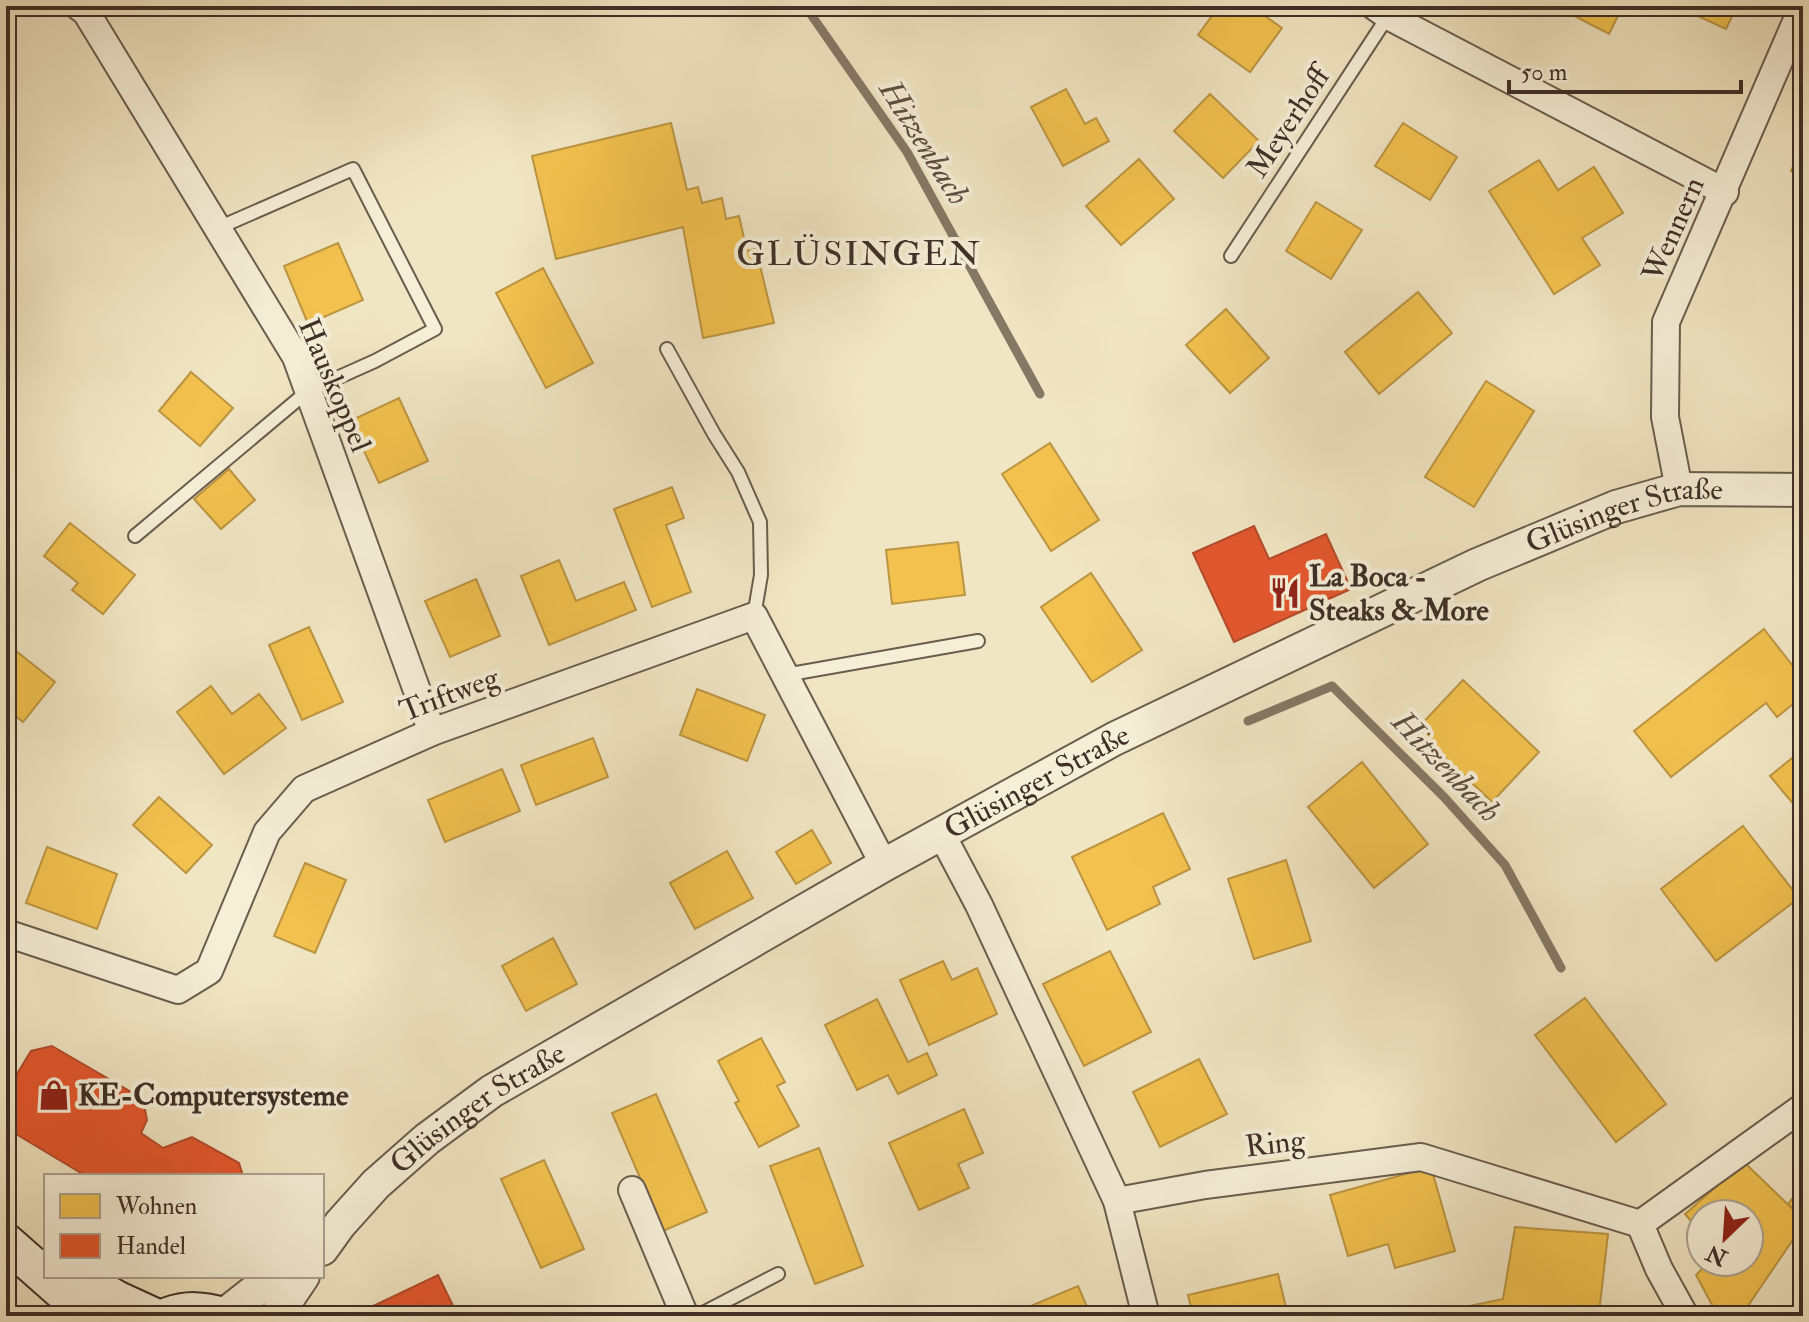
<svg xmlns="http://www.w3.org/2000/svg" width="1809" height="1322" viewBox="0 0 1809 1322" font-family="'IM FELL Double Pica',serif">
<style>
.homes{fill:#f2c14e;stroke:#bc9542;stroke-width:2}
.shops{fill:#e4572e;stroke:#b24b2c;stroke-width:2}
.lines{fill:none;stroke-linecap:round;stroke-linejoin:round}
.stream{stroke:#857865;stroke-width:9}
.service-casing{stroke:#6b5d4e;stroke-width:16}
.minor-casing{stroke:#6b5d4e;stroke-width:30}
.tertiary-casing{stroke:#6b5d4e;stroke-width:36}
.secondary-casing{stroke:#3e2f27;stroke-width:40}
.service{stroke:#f6efd8;stroke-width:12}
.minor{stroke:#f6efd8;stroke-width:26}
.tertiary{stroke:#f6efd8;stroke-width:32}
.secondary{stroke:#f6efd8;stroke-width:36}
.labels{text-anchor:middle;stroke-width:8;stroke-linejoin:round;paint-order:stroke}
.street-label{font-size:30px;fill:#3e2f27;stroke:#f6efd8}
.poi-label{font-size:30px;font-weight:bold;fill:#3e2f27;stroke:#f6efd8;text-anchor:start}
.water-label{font-size:32px;font-style:italic;fill:#5c4d41;stroke:#f6efd8}
.quarter-label{font-size:34px;letter-spacing:2px;fill:#3e2f27;stroke:#f6efd8}
</style>
<rect width="100%" height="100%" fill="#f1e6c3"/>
<filter id="stains"><feTurbulence type="fractalNoise" baseFrequency=".0025" numOctaves="4"/><feColorMatrix values="0 0 0 0 .2 0 0 0 0 .09 0 0 0 0 .02 0 0 0 .5 -.17"/></filter>
<radialGradient id="worn" r=".72"><stop offset=".6" stop-color="#630" stop-opacity="0"/><stop offset="1" stop-color="#630" stop-opacity=".3"/></radialGradient>
<!-- homes -->
<g class="homes">
<path d="M1219,6H1251L1282,28L1250,72L1198,35Z"/>
<path d="M1561,6H1623L1609,34L1559,8Z"/>
<path d="M1676,6H1737L1726,29Z"/>
<path d="M1066,89L1085,124L1096,118L1109,141L1063,166L1031,107Z"/>
<path d="M1210,94L1259,141L1223,178L1174,131Z"/>
<path d="M671,123L687,190L698,187L702,203L722,198L726,219L739,216L747,251L756,249L774,323L703,338L683,227L556,259L532,156Z"/>
<path d="M1403,123L1457,157L1430,200L1375,166Z"/>
<path d="M1803,144V177L1791,171Z"/>
<path d="M1139,159L1174,199L1121,245L1086,206Z"/>
<path d="M1539,160L1558,190L1594,167L1623,213L1582,238L1600,265L1554,294L1489,191Z"/>
<path d="M1316,202L1362,230L1331,279L1286,251Z"/>
<path d="M338,243L363,300L308,324L284,266Z"/>
<path d="M543,268L593,363L546,388L496,293Z"/>
<path d="M1418,292L1452,333L1379,394L1345,352Z"/>
<path d="M1226,309L1269,358L1230,393L1186,345Z"/>
<path d="M191,372L233,408L200,446L159,411Z"/>
<path d="M1486,381L1534,411L1474,507L1425,477Z"/>
<path d="M399,398L428,461L379,483L350,421Z"/>
<path d="M1050,443L1099,520L1051,551L1002,474Z"/>
<path d="M229,469L255,500L221,529L194,499Z"/>
<path d="M672,487L684,518L666,525L691,592L652,607L614,509Z"/>
<path d="M70,523L135,575L103,614L72,590L78,583L44,556Z"/>
<path d="M958,542L965,595L892,604L886,550Z"/>
<path d="M559,560L576,601L624,582L636,610L549,645L521,576Z"/>
<path d="M1091,573L1142,650L1092,682L1041,607Z"/>
<path d="M476,579L500,636L450,657L425,601Z"/>
<path d="M309,627L343,702L302,720L269,645Z"/>
<path d="M1764,629L1803,679V696L1777,717L1766,703L1671,777L1634,731Z"/>
<path d="M6,643L55,682L23,722L6,708Z"/>
<path d="M1463,680L1539,752L1492,802L1416,730Z"/>
<path d="M211,686L232,714L259,694L286,728L224,774L177,712Z"/>
<path d="M697,689L765,715L747,761L680,735Z"/>
<path d="M593,738L608,777L536,805L521,765Z"/>
<path d="M1803,749V800L1795,806L1770,776Z"/>
<path d="M1362,762L1428,844L1374,888L1308,807Z"/>
<path d="M502,769L520,811L445,842L428,800Z"/>
<path d="M159,797L212,845L186,873L133,825Z"/>
<path d="M1163,813L1190,869L1153,887L1160,904L1107,930L1072,857Z"/>
<path d="M1743,826L1799,898L1716,961L1661,889Z"/>
<path d="M812,830L831,863L796,884L776,852Z"/>
<path d="M47,847L117,874L97,929L26,903Z"/>
<path d="M727,851L753,898L695,929L670,883Z"/>
<path d="M1286,860L1311,941L1254,959L1228,879Z"/>
<path d="M305,863L346,880L315,953L274,936Z"/>
<path d="M553,938L577,984L526,1011L502,966Z"/>
<path d="M1110,951L1151,1032L1084,1066L1043,984Z"/>
<path d="M943,961L952,980L977,968L997,1014L929,1045L900,980Z"/>
<path d="M1585,998L1666,1104L1616,1142L1535,1035Z"/>
<path d="M877,999L908,1062L927,1053L937,1075L898,1094L888,1075L857,1090L825,1025Z"/>
<path d="M761,1038L785,1082L777,1086L799,1126L759,1147L735,1103L739,1101L718,1061Z"/>
<path d="M1199,1059L1227,1114L1160,1147L1133,1092Z"/>
<path d="M656,1094L707,1212L663,1231L612,1113Z"/>
<path d="M964,1109L983,1153L958,1164L969,1188L919,1210L889,1143Z"/>
<path d="M819,1148L863,1266L815,1284L770,1166Z"/>
<path d="M544,1160L584,1249L541,1268L501,1179Z"/>
<path d="M1744,1162L1803,1219V1225L1741,1316H1718L1696,1275L1709,1262H1749V1214H1701V1233L1685,1214Z"/>
<path d="M1431,1167L1455,1251L1395,1268L1388,1244L1348,1256L1330,1195Z"/>
<path d="M1803,1185V1219L1788,1204Z"/>
<path d="M1515,1227L1608,1234L1599,1313L1585,1316H1422L1503,1299Z"/>
<path d="M1278,1274L1288,1316H1193L1188,1295Z"/>
<path d="M1078,1286L1091,1316H1023L1021,1310Z"/>
</g>
<!-- shops -->
<g class="shops">
<path d="M1254,526L1269,559L1326,534L1351,589L1234,642L1193,553Z"/>
<path d="M52,1046L143,1099L147,1120L141,1133L163,1148L192,1137L239,1163L243,1176H86L6,1128V1092L31,1051Z"/>
<path d="M438,1275L458,1316H373L369,1308Z"/>
</g>
<g class="lines">
<!-- stream -->
<g class="stream">
<path d="M805,6L907,152L1040,394"/>
<path d="M1248,721L1332,686L1444,797L1505,865L1561,968"/>
<path d="M1702,1312L1704,1316"/>
</g>
<defs>
<g id="service">
<path d="M1231,256L1388,16"/>
<path d="M667,349L714,434L738,472L760,522L761,575L754,616"/>
<path d="M135,536L308,391L375,361L435,329L353,169L218,228"/>
<path d="M785,675L978,641"/>
<path d="M697,1316L778,1274"/>
</g>
<g id="minor">
<path d="M78,6L86,12L296,357L432,732"/>
<path d="M1374,6L1388,16L1725,192"/>
<path d="M1679,489L1665,417L1666,322L1803,6"/>
<path d="M941,833L979,905L1117,1201L1146,1316"/>
<path d="M6,933L178,990L209,971L267,832L304,789L432,732L754,616L884,865"/>
<path d="M632,1190L685,1316"/>
<path d="M1117,1201L1205,1185L1421,1157L1640,1224"/>
<path d="M1640,1224L1803,1107"/>
<path d="M1640,1224L1659,1269L1685,1316"/>
</g>
<g id="tertiary">
<path id="s1" d="M322,1249L340,1224L376,1184L427,1139L492,1091L884,865L1114,739L1477,565L1616,507L1679,489L1803,490"/>
<path d="M223,1316L274,1276"/>
<path d="M276,1316L303,1276"/>
</g>
<g id="secondary">
<path d="M6,1242L90,1316"/>
<path d="M77,1276L116,1299L153,1316"/>
<path d="M168,1316C187,1309 203,1310 223,1316"/>
</g>
</defs>
<!-- service casing -->
<use href="#service" class="service-casing"/>
<!-- minor casing -->
<use href="#minor" class="minor-casing"/>
<!-- tertiary casing -->
<use href="#tertiary" class="tertiary-casing"/>
<!-- secondary casing -->
<use href="#secondary" class="secondary-casing"/>
<!-- service -->
<use href="#service" class="service"/>
<!-- minor -->
<use href="#minor" class="minor"/>
<!-- tertiary -->
<use href="#tertiary" class="tertiary"/>
<!-- secondary -->
<use href="#secondary" class="secondary"/>
</g>
<!-- icons -->
<defs>
<symbol id="restaurant-bare" viewBox="-9 -9 18 18"><path d="M-5-6h1v4h1v-4h1v4h1v-4h1v5L-1.5 .5V6h-2V.5L-5-1ZM5-6V6H3V1.5H1.5Q1.5-4 5-6Z" fill="#8f2418" stroke="#f6efd8" stroke-width="2.5" paint-order="stroke"/></symbol>
<symbol id="shop-bare" viewBox="-9 -9 18 18"><path d="M-5-2.5h2.3a2.7 3.5 0 0 1 5.4 0H5L5.5 6h-11ZM-1.5-2.5h3a1.5 2.3 0 0 0-3 0Z" fill="#8f2418" stroke="#f6efd8" stroke-width="2.5" paint-order="stroke"/></symbol>
</defs>
<g fill-rule="evenodd">
<use href="#restaurant-bare" x="1263" y="571" width="44" height="44"/>
<use href="#shop-bare" x="32" y="1073" width="44" height="44"/>
</g>
<g class="labels">
<!-- street labels -->
<g class="street-label">
<text transform="translate(1288 122) rotate(-57)" y="10">Meyerhoff</text>
<text transform="translate(1673 229) rotate(-66)" y="10">Wennern</text>
<text transform="translate(335 385) rotate(67)" y="10">Hauskoppel</text>
<text dy="10" stroke="none"><textPath href="#s1" startOffset="1508">Glüsinger Straße</textPath></text>
<text transform="translate(449 694) rotate(-21)" y="10">Triftweg</text>
<text dy="10" stroke="none"><textPath href="#s1" startOffset="860">Glüsinger Straße</textPath></text>
<text dy="10" stroke="none"><textPath href="#s1" startOffset="212">Glüsinger Straße</textPath></text>
<text transform="translate(1275 1143) rotate(-7)" y="10">Ring</text>
</g>
<!-- poi labels -->
<g class="poi-label">
<text x="1309" y="586">La Boca -<tspan x="1309" dy="34">Steaks &amp; More</tspan></text>
<text x="78" y="1105">KE-Computersysteme</text>
</g>
<!-- water labels -->
<g class="water-label">
<text transform="translate(925 142) rotate(58)" y="11">Hitzenbach</text>
<text transform="translate(1447 766) rotate(46)" y="11">Hitzenbach</text>
</g>
<!-- quarter labels -->
<g class="quarter-label">
<text x="859" y="265">GLÜSINGEN</text>
</g>
</g>
<!-- margin -->
<rect width="1809" height="1322" fill="none" stroke="#f1e6c3" stroke-width="32"/>
<rect x="8" y="8" width="1793" height="1306" fill="none" stroke="#3e2f27" stroke-width="4"/>
<rect x="16" y="16" width="1777" height="1290" fill="none" stroke="#3e2f27" stroke-width="2"/>
<!-- legend -->
<rect x="44" y="1174" width="280" height="104" fill="#f6efd8" stroke="#aca291" stroke-width="2"/>
<rect x="60" y="1194" width="40" height="24" fill="#f2c14e" stroke="#aca291" stroke-width="2"/>
<text x="116" y="1214" font-size="24" fill="#3e2f27">Wohnen</text>
<rect x="60" y="1234" width="40" height="24" fill="#e4572e" stroke="#aca291" stroke-width="2"/>
<text x="116" y="1254" font-size="24" fill="#3e2f27">Handel</text>
<!-- north arrow -->
<g transform="translate(1725 1238) rotate(205)"><circle r="38" fill="#f6efd8" stroke="#aca291" stroke-width="2"/>
<path d="M0-6L14 30L0 20L-14 30Z" fill="#8f2418"/>
<text y="-12" font-size="22" font-weight="bold" text-anchor="middle" fill="#3e2f27">N</text>
</g>
<!-- scale -->
<path d="M1509 80v12h232v-12" fill="none" stroke="#3e2f27" stroke-width="4"/>
<text x="1521" y="80" font-size="24" fill="#3e2f27" stroke="#f6efd8" stroke-width="6" paint-order="stroke">50 m</text>
<rect width="100%" height="100%" filter="url(#stains)"/>
<rect width="100%" height="100%" fill="url(#worn)"/>
</svg>
